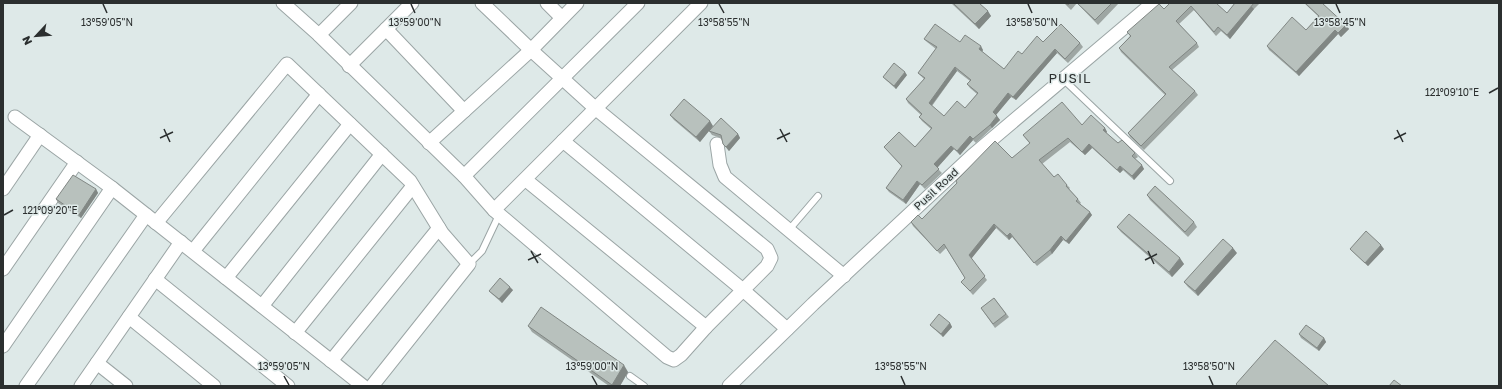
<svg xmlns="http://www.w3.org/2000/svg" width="1502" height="389" viewBox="0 0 1502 389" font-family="'Golos Text',sans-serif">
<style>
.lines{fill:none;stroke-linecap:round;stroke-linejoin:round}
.service-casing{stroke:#9ba5a5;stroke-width:8}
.minor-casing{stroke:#9ba5a5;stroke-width:15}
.service{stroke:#fff;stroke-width:6}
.minor{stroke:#fff;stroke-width:13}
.wall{fill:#9ea6a3;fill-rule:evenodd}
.shaded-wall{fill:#818784}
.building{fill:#b8c1bd;stroke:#818784;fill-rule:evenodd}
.ticks{fill:none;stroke:#2b2f2f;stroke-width:1.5}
.labels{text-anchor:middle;stroke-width:3;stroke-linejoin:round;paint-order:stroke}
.street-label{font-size:11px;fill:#2b2f2f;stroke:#dee9e8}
.quarter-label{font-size:13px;letter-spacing:1px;fill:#2b2f2f;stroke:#dee9e8}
.ticks-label{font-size:10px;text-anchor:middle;fill:#2b2f2f;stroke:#dee9e8;stroke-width:3;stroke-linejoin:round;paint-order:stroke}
</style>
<rect width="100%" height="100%" fill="#dee9e8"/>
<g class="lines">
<defs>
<g id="service">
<path d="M1063,79L1170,181"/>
<path d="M788,231L818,196"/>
<path d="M469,264L482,251L499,215"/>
<path d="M630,376L644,386"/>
</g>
<g id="minor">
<path d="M283,3L319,35L464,176L494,210L667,357L674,360L681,355L706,327L767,266L771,258L767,249L595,108L531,50L482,3"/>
<path d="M547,3L562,18"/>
<path d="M386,29L412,3"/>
<path d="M319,35L351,3"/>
<path d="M349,66L386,29L464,111"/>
<path d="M15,117L112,188L363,386"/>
<path d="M563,141L743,290L787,329"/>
<path d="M429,143L531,50L577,3"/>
<path d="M717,144L720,165L725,177L844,276"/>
<path d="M464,176L638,3"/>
<path d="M526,180L706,327"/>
<path d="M3,189L40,135"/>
<path d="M494,210L701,3"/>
<path d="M156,223L287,64L410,181L442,233L469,264L372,386"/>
<path d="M193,251L319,94"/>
<path d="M3,269L77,162"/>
<path d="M226,278L350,124"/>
<path d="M155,279L288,386"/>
<path d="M262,306L382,154"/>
<path d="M129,317L214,386"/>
<path d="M295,333L413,186"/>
<path d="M3,346L112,188"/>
<path d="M331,361L439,228"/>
<path d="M97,363L126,386"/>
<path d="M26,386L146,215"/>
<path d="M81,386L181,242"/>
<path d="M729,386L813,304L972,156L1153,3"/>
</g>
</defs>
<!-- service casing -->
<use href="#service" class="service-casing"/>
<!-- minor casing -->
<use href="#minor" class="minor-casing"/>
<!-- service -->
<use href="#service" class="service"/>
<!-- minor -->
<use href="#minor" class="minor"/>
</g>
<!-- wall -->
<g class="wall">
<path d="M951,3H979L991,16L979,29Z"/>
<path d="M1064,3H1119L1098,25L1077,3L1071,10Z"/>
<path d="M1170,3L1227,13L1235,3H1260L1254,9L1230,39L1221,31L1216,36L1194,10L1179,24L1197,43L1199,47L1172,70L1195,91L1198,95L1144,150L1130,137L1128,133L1165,95L1121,52L1119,48L1130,36L1127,32L1164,9Z"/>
<path d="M1304,3H1322L1346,25L1349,29L1341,37L1338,34L1299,76L1269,50L1267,46L1306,30L1318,16Z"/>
<path d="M924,39L960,42L983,50L982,52L1004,69L1022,54L1043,42L1080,43L1083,47L1068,63L1057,53L1016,100L1011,97L996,115L1000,120L992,128L976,143L973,140L960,155L954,149L937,168L942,173L925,189L920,184L906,204L889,192L886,188L902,167L887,150L884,147H915L931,129L922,121L919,117L921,115L908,103L906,99L924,79L918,73L936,49L927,42ZM957,71L970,81L967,84L970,88L977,94L965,108L944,116L932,106Z"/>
<path d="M907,75L896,89L886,80L883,77Z"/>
<path d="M670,115L713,126L700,142L674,120Z"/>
<path d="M1082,125L1105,128L1107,132L1106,133L1118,143L1135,153L1138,157L1135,159L1144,169L1134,180L1123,170L1120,173L1092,148L1085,155L1070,142L1042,164L1054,177L1067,185L1070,188L1069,189L1078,199L1081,203L1080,204L1092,215L1069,244L1063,240L1052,254L1037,266L1012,237L1009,240L996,228L971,259L987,280L973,295L964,285L961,282L965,278L946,248L940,254L913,226L911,222L922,219L957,183L956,181L1012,158L1030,144L1023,135Z"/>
<path d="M709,131L738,134L740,138L729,151L723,144L721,138L712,135Z"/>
<path d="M96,189L98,193L81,218L58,203L56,199Z"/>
<path d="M1147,195L1194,222L1197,227L1188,237L1150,200Z"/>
<path d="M1117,227L1184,264L1172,277L1121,232Z"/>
<path d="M1350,249H1384L1368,266L1353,252Z"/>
<path d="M1237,253L1198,296L1188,287L1184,282Z"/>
<path d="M513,290L502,303L492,294L489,291Z"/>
<path d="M994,298L1009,317L995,328L981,308Z"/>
<path d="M950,323L952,327L943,337L933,328L930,325Z"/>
<path d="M528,326L628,372L620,386H609L532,332Z"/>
<path d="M1299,334L1324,338L1326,342L1319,351L1301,338Z"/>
</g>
<!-- shaded-wall -->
<g class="shaded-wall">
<path d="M1251,6L1254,9L1230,39L1227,35Z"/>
<path d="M988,11L991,16L979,29L975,24Z"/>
<path d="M1346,25L1349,29L1341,37L1338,33Z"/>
<path d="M1335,30L1338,34L1299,76L1296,72Z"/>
<path d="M981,46L983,50L981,53L979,49Z"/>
<path d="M1055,49L1057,53L1016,100L1013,97Z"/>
<path d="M955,67L957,71L931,106L929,103Z"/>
<path d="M905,72L907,75L896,89L894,86Z"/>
<path d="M1008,93L1011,97L995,116L993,112Z"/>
<path d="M997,116L1000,120L992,128L990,125Z"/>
<path d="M710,121L713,126L700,142L696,137Z"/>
<path d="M1105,128L1107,132L1106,133L1103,130Z"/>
<path d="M738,134L740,138L729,151L726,147Z"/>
<path d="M970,136L973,140L960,155L957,151Z"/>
<path d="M1089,144L1092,148L1085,155L1082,152Z"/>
<path d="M951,146L954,149L937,168L934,164Z"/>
<path d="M1142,165L1144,169L1134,180L1132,176Z"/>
<path d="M1120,166L1123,170L1120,173L1117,170Z"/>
<path d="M917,181L920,184L906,204L903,200Z"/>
<path d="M96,189L98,193L81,218L79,215Z"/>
<path d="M1090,212L1092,215L1069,244L1066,241Z"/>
<path d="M994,224L996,228L971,259L969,255Z"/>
<path d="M1010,233L1012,237L1009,240L1007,236Z"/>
<path d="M1061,236L1063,240L1052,254L1050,250Z"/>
<path d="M1381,245L1384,249L1368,266L1365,263Z"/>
<path d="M1233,248L1237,253L1198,296L1195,291Z"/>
<path d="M1180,258L1184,264L1172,277L1169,272Z"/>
<path d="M510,287L513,290L502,303L499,299Z"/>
<path d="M950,323L952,327L943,337L941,334Z"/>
<path d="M1324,338L1326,342L1319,351L1317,348Z"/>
<path d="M624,365L628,372L620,386H613L612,385Z"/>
</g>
<!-- building -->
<g class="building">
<path d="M953,3H979L988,11L975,24Z"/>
<path d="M1065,3H1070L1068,5Z"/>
<path d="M1077,3H1112L1095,20Z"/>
<path d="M1170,3H1216L1227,13L1235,3H1254L1227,35L1218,27L1214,32L1191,6L1176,21L1197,43L1169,67L1195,91L1141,146L1128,133L1166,94L1119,48L1131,36L1127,32L1159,4L1164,9Z"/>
<path d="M1305,3H1322L1346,25L1338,33L1335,30L1296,72L1267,46L1292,17L1306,30L1319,16Z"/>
<path d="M935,24L960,42L965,35L981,46L979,49L1004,69L1018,51L1022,54L1037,36L1043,42L1061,24L1080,43L1065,59L1055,49L1013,97L1008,93L993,112L997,116L990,125L973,139L970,136L957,151L951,146L934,164L939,169L922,185L917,181L903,200L886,188L902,166L884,147L899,132L915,147L932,128L919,117L922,114L906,99L925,78L918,73L937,47L924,39ZM955,67L971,80L967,84L978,93L965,108L957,101L944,116L929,103Z"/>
<path d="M894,63L905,72L894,86L883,77Z"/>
<path d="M684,99L710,121L696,137L670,115Z"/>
<path d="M1062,102L1082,125L1091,115L1105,128L1103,130L1118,143L1122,140L1135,153L1132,156L1142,165L1132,176L1120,166L1117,170L1089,144L1082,152L1068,138L1039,160L1054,177L1058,174L1067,185L1066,186L1078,199L1076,201L1090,212L1066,241L1061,236L1050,250L1034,263L1010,233L1007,236L994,224L969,255L985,276L970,291L961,282L965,278L944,244L937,251L911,222L918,215L922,219L957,183L956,181L995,141L1012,158L1030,143L1023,135Z"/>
<path d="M721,118L738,134L726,147L723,144L721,135L709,131Z"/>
<path d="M73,175L96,189L79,215L56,199Z"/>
<path d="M1155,186L1194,222L1185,232L1147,195Z"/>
<path d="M1129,214L1180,258L1169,272L1117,227Z"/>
<path d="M1366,231L1381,245L1365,263L1350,249Z"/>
<path d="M1223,239L1233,248L1195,291L1184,282Z"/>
<path d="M500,278L510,287L499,299L489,291Z"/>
<path d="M994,298L1006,314L993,324L981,308Z"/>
<path d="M541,307L624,365L612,385L528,326Z"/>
<path d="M939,314L950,323L941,334L930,325Z"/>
<path d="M1306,325L1324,338L1317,348L1299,334Z"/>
<path d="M1275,340L1329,386H1238L1236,384Z"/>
<path d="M1394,380L1402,386H1389Z"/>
</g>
<!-- ticks -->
<path class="ticks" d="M103,4L107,13M411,4L415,13M719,4L724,13M1028,4L1032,13M1336,4L1340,13M1489,93L1498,88M164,129L170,142M780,129L787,142M1397,130L1403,142M160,138L173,132M777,139L790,133M1394,139L1406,133M4,215L13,210M531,251L538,263M1148,251L1154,264M528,260L541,254M1145,260L1157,254M284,376L289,385M592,376L597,385M901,376L905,385M1209,376L1213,385"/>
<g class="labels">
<!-- street labels -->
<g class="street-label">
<text transform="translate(936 189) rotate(-43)" y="4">Pusil Road</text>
</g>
<!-- quarter labels -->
<g class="quarter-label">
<text x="1070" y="83">PUSIL</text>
</g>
</g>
<g class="ticks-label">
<text x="107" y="26">13°59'05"N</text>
<text x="415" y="26">13°59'00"N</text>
<text x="724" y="26">13°58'55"N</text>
<text x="1032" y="26">13°58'50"N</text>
<text x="1340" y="26">13°58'45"N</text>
<text x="1452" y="96">121°09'10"E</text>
<text x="50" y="214">121°09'20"E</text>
<text x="284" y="370">13°59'05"N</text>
<text x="592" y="370">13°59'00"N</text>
<text x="901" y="370">13°58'55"N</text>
<text x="1209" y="370">13°58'50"N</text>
</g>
<!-- border -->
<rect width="1502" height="389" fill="none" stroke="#2b2f2f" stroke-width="8"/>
<!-- north arrow -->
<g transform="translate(36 36) rotate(244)" stroke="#dee9e8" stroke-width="3" paint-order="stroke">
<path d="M0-3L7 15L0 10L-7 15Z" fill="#2b2f2f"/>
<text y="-6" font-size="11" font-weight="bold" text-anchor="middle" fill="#2b2f2f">N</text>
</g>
</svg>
